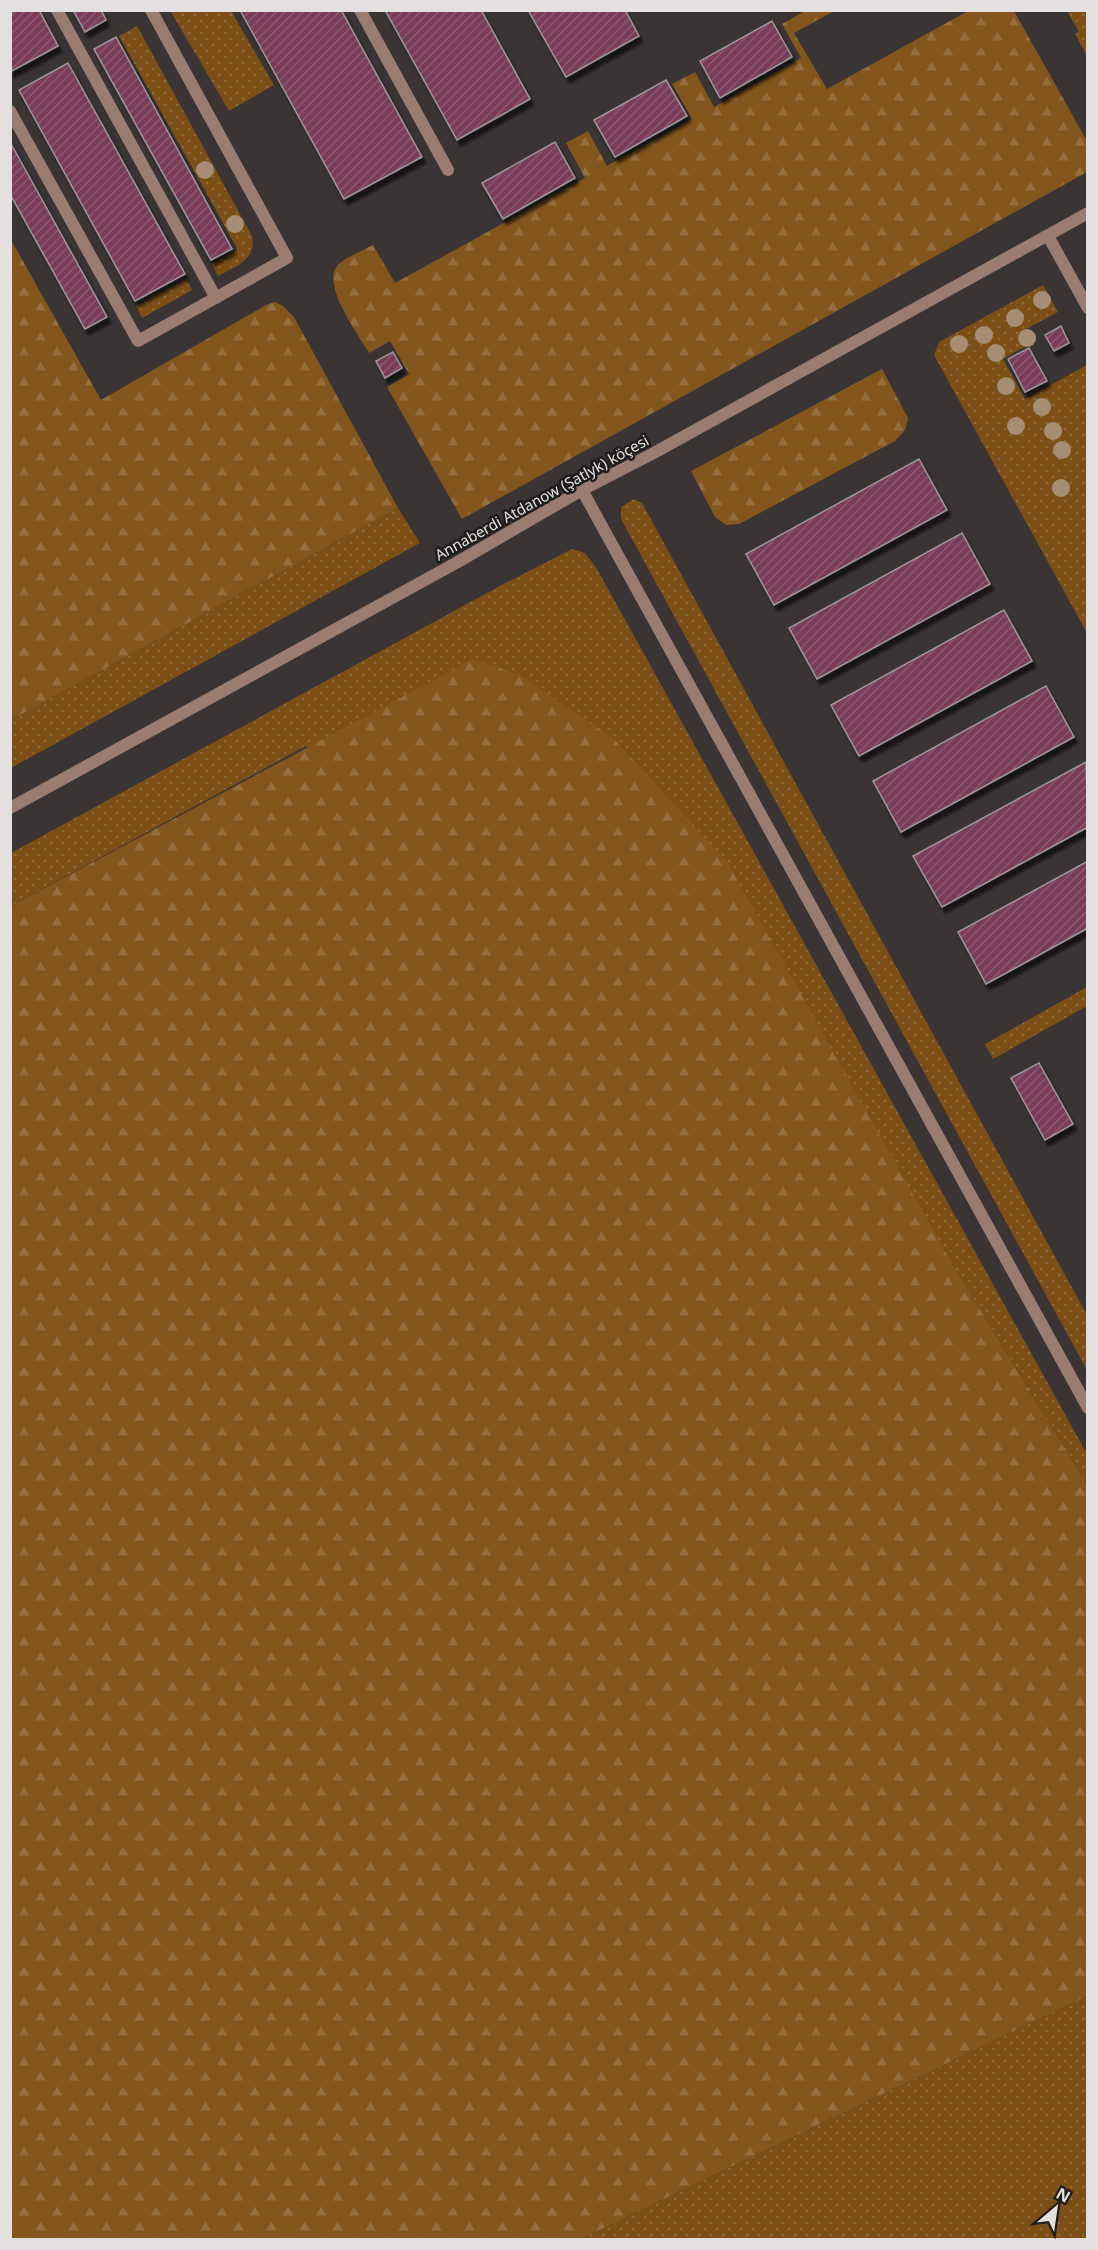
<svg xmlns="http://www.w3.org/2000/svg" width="1098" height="2250" viewBox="0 0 1098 2250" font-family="'Noto Sans',sans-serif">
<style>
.grass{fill:url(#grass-dots)}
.forest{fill:url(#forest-firs)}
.building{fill:url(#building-hatch);stroke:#9e989a;stroke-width:1.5;filter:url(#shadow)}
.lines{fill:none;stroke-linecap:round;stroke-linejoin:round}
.service{stroke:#9a7c70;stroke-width:12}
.minor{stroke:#9a7c70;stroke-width:12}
.tree{fill:#a68d74}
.labels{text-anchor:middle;stroke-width:5;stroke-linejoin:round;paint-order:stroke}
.street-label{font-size:15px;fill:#e4e0e0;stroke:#1f1c1c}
</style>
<defs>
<pattern id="grass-dots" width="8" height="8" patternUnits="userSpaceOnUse" patternTransform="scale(1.5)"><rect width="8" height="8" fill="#7c4f17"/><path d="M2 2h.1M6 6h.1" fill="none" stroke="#8e6838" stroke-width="1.8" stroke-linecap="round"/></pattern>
<pattern id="forest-firs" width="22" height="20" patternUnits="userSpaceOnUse" patternTransform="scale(1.5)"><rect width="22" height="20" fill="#83561d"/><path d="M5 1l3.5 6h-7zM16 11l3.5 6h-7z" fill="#946e3e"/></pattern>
<pattern id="building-hatch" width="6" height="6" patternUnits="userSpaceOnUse" patternTransform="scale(1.5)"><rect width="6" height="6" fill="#793c59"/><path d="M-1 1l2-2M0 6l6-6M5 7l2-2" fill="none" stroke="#8c5871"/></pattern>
<filter id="shadow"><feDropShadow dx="3.5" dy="6" stdDeviation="1.5" flood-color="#0009"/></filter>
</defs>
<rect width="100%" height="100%" fill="#3a3434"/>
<!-- grass -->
<g class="grass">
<path d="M174,10L231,11L274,85L229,111L171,12Z"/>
<path d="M1067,11H1087V56L1075,34L1079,32Z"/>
<path d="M137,26L252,236C257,260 236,266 218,276L212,264L238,250L119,36Z"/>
<path d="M186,279L192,290L142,318L136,306Z"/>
<path d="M1043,285L1058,312L1026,329L1033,342L1003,359L1025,399L1087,365V633L934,355L939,342Z"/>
<path d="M634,499L642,503L1087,1315V1370L621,519V507Z"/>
<path d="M398,508L420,543L11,768V720Z"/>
<path d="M572,549L585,553L597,569L1087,1454V1485L951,1262L306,746L11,906V853L498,587Z"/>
<path d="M1087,987V1006L993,1059L985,1044Z"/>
<path d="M1087,1996V2239H581Z"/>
</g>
<!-- forest -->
<g class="forest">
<path d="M805,11H834L794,33L827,89L968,11H1014L1087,141V172L462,519L387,387L409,374L390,341L369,353C358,334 319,283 339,264C348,256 362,251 373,245L395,283L585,178L566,143L588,131L607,166L692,119L672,84L695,72L714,107L801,58L782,24Z"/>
<path d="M10,238L101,400L266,305L275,302L283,306L294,317L398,508L11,720Z"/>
<path d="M882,369L908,418L905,430L895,441L739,524L726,525L715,517L691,471Z"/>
<path d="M473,659L520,675L613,738L727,862L951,1262L1087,1485V1996L581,2239H11V906Z"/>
</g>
<!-- building -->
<g class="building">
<path d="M10,10H39L58,46L10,72Z"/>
<path d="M73,10H101L106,20L85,32Z"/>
<path d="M240,10H341L422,157L344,199Z"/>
<path d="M385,10H481L530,99L457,140Z"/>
<path d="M528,10H625L639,36L566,77Z"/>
<path d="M772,21L792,57L720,98L700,61Z"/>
<path d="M116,37L232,249L211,260L94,49Z"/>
<path d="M68,63L185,274L135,301L19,90Z"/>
<path d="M666,80L687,116L615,157L594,120Z"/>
<path d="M10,142L107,317L85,329L10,194Z"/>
<path d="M555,142L575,178L503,219L482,183Z"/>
<path d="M1061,326L1069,343L1054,351L1045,335Z"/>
<path d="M1029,348L1047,381L1025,392L1008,359Z"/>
<path d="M393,352L402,368L385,378L376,361Z"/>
<path d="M919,459L947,510L774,605L746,554Z"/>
<path d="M962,533L990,584L817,679L789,628Z"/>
<path d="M1004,610L1032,661L859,756L831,705Z"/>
<path d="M1046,686L1074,737L901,832L873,781Z"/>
<path d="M1086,762L1088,827L942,907L913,856Z"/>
<path d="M1088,861V928L986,984L958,932Z"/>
<path d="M1039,1063L1073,1124L1045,1140L1011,1078Z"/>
</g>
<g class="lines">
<!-- service -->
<g class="service">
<path d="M57,10L216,298"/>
<path d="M360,10L448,170"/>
<path d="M10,111L138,341L287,258L151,10"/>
<path d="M1048,236L1088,308"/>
<path d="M582,490L1088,1408"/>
</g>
<!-- minor -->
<path class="minor" d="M10,808L456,563L582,490L652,454L1088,213"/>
</g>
<!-- trees -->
<g class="tree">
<circle cx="205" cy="170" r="9"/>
<circle cx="235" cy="224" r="9"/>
<circle cx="1042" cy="300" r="9"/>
<circle cx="1015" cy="318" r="9"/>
<circle cx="984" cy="335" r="9"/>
<circle cx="1027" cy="338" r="9"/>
<circle cx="959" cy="344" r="9"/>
<circle cx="996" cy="353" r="9"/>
<circle cx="1006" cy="386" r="9"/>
<circle cx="1042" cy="407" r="9"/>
<circle cx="1016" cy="426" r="9"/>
<circle cx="1053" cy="431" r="9"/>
<circle cx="1062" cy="450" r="9"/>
<circle cx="1061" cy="488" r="9"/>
</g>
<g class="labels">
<!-- street labels -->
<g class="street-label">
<text transform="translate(542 498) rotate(-29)" y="5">Annaberdi Atdanow (Şatlyk) köçesi</text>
</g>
</g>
<!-- border -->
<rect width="1098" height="2250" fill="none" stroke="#e4e0e0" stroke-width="24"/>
<!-- north arrow -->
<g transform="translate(1056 2208) rotate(29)" stroke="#1f1c1c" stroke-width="4.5" paint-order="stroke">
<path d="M0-4.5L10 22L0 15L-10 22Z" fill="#e4e0e0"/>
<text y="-9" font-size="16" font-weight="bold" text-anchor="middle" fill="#e4e0e0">N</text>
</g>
</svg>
